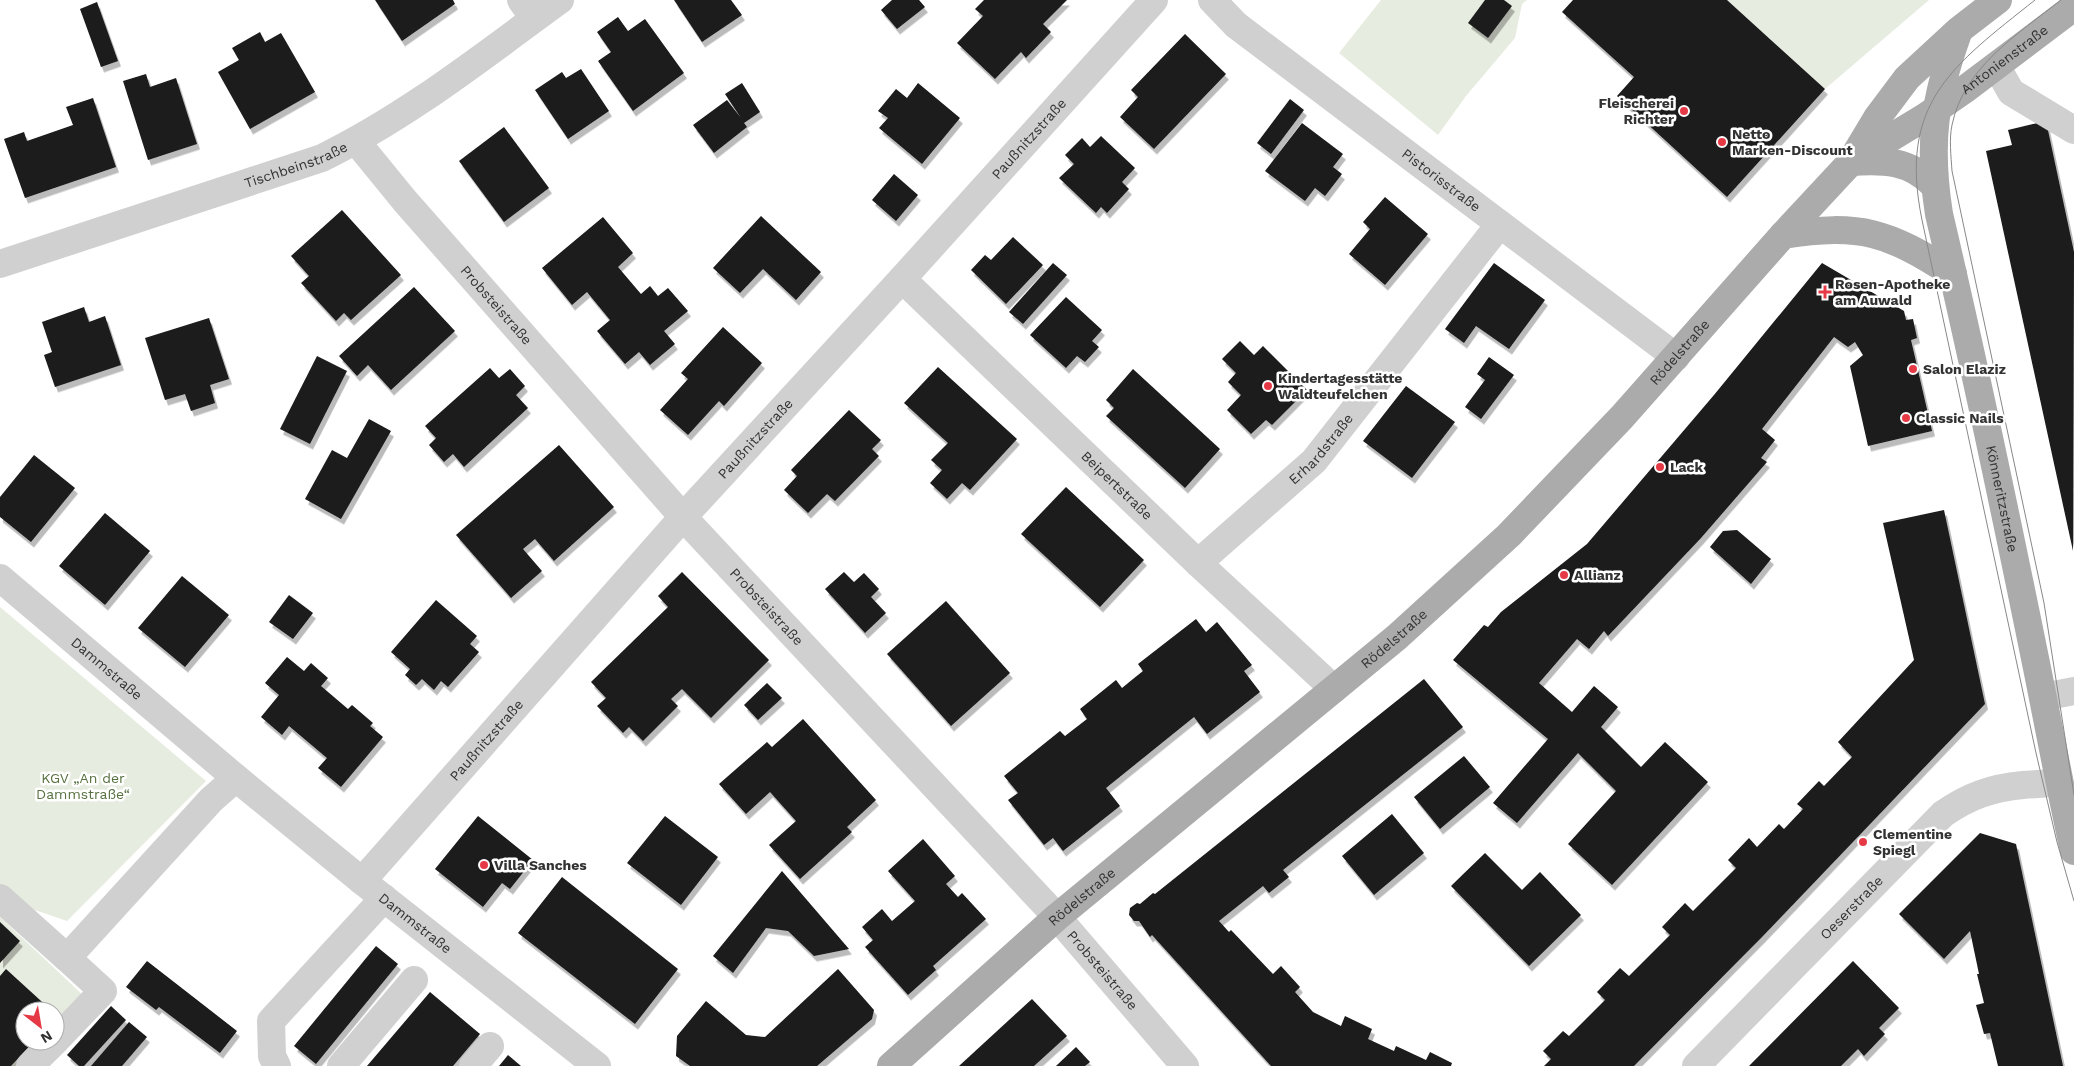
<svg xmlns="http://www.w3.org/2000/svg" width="2074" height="1066" viewBox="0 0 2074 1066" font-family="'Work Sans',sans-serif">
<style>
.green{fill:#e6ecdf}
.pier{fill:#fff}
.building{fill:#1a1a1a;filter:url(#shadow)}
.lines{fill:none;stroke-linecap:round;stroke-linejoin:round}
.minor{stroke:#d0d0d0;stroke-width:28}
.major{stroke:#ababab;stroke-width:28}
.tram{stroke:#888;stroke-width:1}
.poi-dot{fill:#e63946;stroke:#fff;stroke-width:2}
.labels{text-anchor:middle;stroke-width:5;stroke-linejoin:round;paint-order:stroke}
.street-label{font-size:14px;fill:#333;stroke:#fff}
.poi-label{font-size:14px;font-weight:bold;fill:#333;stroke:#fff;text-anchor:start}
.park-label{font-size:14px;fill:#56703f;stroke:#fff}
</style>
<defs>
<filter id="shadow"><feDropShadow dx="3" dy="5.5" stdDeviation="0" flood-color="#0004"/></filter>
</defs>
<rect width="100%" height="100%" fill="#fff"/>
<!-- green -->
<g class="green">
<path d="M1381,0H1527L1522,4L1515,38L1466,96L1438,135L1339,53Z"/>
<path d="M1727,0H1929L1825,89Z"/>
<path d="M0,607L206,781L67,921L0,898Z"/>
<path d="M0,917L86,998L55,1029V1011H25V1041H43L18,1066H0Z"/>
</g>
<!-- pier -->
<path class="pier" d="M1945,0H2074V61L2046,83Z"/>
<!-- building -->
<g class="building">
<path d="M375,0H453L455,4L402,41Z"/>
<path d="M674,0H731L742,15L702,42Z"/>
<path d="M892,0H919L925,7L897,29L881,10Z"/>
<path d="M984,0H1067L1043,24L1051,32L1026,58L1021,52L995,79L957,43L983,16L975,9Z"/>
<path d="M1485,0H1504L1512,6L1488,38L1468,23Z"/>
<path d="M1573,0H1727L1825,89L1727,197L1617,96L1634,77L1562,12Z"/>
<path d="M97,2L118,61L101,67L80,9Z"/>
<path d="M618,17L628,31L645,19L684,73L633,111L598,61L611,52L597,32Z"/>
<path d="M260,32L265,42L281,33L315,92L250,129L218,72L239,60L232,48Z"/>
<path d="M1185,34L1226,74L1154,149L1120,117L1138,97L1131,90Z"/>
<path d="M581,69L609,111L568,139L535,90L562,72L566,78Z"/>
<path d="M146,74L150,87L176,78L197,144L148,160L123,81Z"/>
<path d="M742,83L760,112L744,123L747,127L714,153L693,125L727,100L741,118L725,94Z"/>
<path d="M918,83L960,118L922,164L879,128L888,118L878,111L896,89L907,98Z"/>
<path d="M93,98L116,167L25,198L4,139L24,132L27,141L73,125L66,107Z"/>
<path d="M1290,99L1304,110L1271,154L1257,143Z"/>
<path d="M2046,121L2074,252L2073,551L1986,151L2012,145L2008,130Z"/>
<path d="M1302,123L1343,154L1333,167L1342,174L1325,196L1315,188L1305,201L1265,171Z"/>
<path d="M504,127L549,188L504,222L459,161Z"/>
<path d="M1101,136L1135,168L1122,182L1129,189L1107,213L1101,207L1096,213L1059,178L1074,164L1065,155L1082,138L1090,147Z"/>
<path d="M894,174L918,195L896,221L872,200Z"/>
<path d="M1385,197L1428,234L1385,285L1349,254L1370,229L1363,222Z"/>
<path d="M342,210L401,275L351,320L344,313L336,321L301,283L309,276L291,256Z"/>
<path d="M761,216L821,272L796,300L763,269L740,293L713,268Z"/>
<path d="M603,217L633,253L618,267L641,294L650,286L658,296L668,288L688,311L664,331L675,344L650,365L639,352L625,364L597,331L610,320L587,292L572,305L542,268Z"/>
<path d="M1013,237L1043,265L1006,304L971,270L985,255L991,260Z"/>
<path d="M1053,263L1067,275L1023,324L1009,312Z"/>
<path d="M1494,263L1545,300L1509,349L1476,326L1464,343L1445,329Z"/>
<path d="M1822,263L1904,311L1906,320L1913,319L1917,338L1911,340L1932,431L1868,446L1850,366L1863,355L1855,342L1848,347L1834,337L1762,429L1775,440L1761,458L1767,462L1701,538L1608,636L1604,631L1589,649L1577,639L1539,683L1572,712L1594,686L1618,707L1601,727L1641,767L1665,742L1708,782L1612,885L1568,844L1616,791L1578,753L1517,823L1493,803L1548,739L1453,660L1484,625L1488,627L1501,612L1587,544L1714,395Z"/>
<path d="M414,287L455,331L391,390L368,365L357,376L339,356Z"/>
<path d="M1066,297L1102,330L1092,341L1099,347L1085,362L1077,356L1066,368L1030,335Z"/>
<path d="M84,307L89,322L105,316L121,365L55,387L44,355L52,352L42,322Z"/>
<path d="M209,318L229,379L210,385L215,403L191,411L185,394L165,400L145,338Z"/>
<path d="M723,327L762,363L724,406L719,401L688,435L660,410L688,379L681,373Z"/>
<path d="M1240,341L1254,355L1263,346L1307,390L1272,425L1266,420L1251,434L1227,410L1241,395L1228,382L1236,373L1222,359Z"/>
<path d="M317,356L347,371L310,444L280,429Z"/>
<path d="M1489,357L1514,375L1481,419L1465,407L1485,380L1477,374Z"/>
<path d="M938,367L1017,439L970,490L962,483L947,499L930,483L942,470L931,460L948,443L904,403Z"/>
<path d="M490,368L499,378L510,369L525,386L516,395L528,408L464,467L453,454L444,462L429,445L436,438L425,426Z"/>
<path d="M1133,369L1220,449L1185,488L1106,416L1114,408L1106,400Z"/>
<path d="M1406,386L1455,422L1412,478L1363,441Z"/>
<path d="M849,410L881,440L872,449L879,456L835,501L827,494L808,513L784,490L797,476L791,470Z"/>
<path d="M369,419L391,431L341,519L305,499L332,450L347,458Z"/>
<path d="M559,445L614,507L554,561L535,539L523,549L542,571L511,598L456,535Z"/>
<path d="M34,455L75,488L31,542L0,517V497Z"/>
<path d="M1066,487L1144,560L1100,607L1021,534Z"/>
<path d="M1944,510L1985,704L1762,937L1634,1066H1544L1551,1059L1543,1051L1563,1031L1569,1036L1605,1000L1597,992L1620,968L1629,976L1670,935L1662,927L1685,903L1693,911L1736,868L1728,860L1749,838L1757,847L1779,824L1784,829L1803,809L1797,804L1819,781L1824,786L1852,757L1838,742L1914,660L1883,523Z"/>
<path d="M105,513L150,551L105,605L59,566Z"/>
<path d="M1737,530L1771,559L1751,584L1710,547L1723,531Z"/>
<path d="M682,572L769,660L711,718L682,689L671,699L678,706L643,741L629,727L623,733L597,706L606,698L591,682L668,607L658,596Z"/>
<path d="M844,572L854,582L864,573L879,589L871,597L886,613L865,633L825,589Z"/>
<path d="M182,576L229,615L185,667L138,628Z"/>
<path d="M289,595L313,613L293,639L269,622Z"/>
<path d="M436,600L477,636L470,644L479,652L448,687L441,681L434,690L422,679L416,685L405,675L410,669L391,652Z"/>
<path d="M946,601L1010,673L951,726L887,654Z"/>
<path d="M1196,619L1206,632L1217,622L1252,665L1244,671L1260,692L1207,734L1194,717L1106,788L1120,806L1063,851L1053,838L1044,845L1008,800L1018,793L1004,776L1060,731L1065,736L1087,719L1080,709L1116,680L1122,688L1133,679L1143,671L1138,664Z"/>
<path d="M287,657L304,671L311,663L328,678L321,686L348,709L352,705L373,723L370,726L383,737L341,787L318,768L327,758L289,726L282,735L261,717L279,695L265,683Z"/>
<path d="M1424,679L1463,727L1283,870L1289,877L1269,893L1263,886L1219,921L1229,932L1231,930L1273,974L1281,966L1300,987L1295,992L1313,1012L1341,1026L1345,1016L1372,1029L1368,1039L1394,1051L1396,1046L1426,1060L1430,1052L1452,1063L1451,1066H1271L1152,935L1150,937L1139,921H1134L1129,915L1130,908L1137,903L1140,904L1153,893L1155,894Z"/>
<path d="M767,683L782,698L758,720L744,705Z"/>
<path d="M803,719L876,800L847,827L852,832L800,879L769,845L796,821L770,792L746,814L719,784L767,742L772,747Z"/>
<path d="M1464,756L1490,787L1440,829L1414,797Z"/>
<path d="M1392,814L1424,853L1374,895L1342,856Z"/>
<path d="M478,816L533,860L510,889L502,883L483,907L435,869Z"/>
<path d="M665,816L718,857L681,905L627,863Z"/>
<path d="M1980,833L2016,844L2063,1066H1998L1990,1033L1984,1034L1976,1005L1984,1003L1977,974H1979L1970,931L1944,959L1899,914Z"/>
<path d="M923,839L955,876L946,884L958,897L962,893L986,919L933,966L936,970L908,995L865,947L873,940L862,927L882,909L892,921L915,901L888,871Z"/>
<path d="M1485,853L1522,890L1540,872L1581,915L1529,966L1451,886Z"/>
<path d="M782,871L849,949L814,956L788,931L766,928L733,973L713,956Z"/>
<path d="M562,877L678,969L635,1024L518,933Z"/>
<path d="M0,922L20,941L0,963Z"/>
<path d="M376,946L398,964L316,1064L294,1046Z"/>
<path d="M147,961L237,1031L220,1053L159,1007L156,1010L126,987Z"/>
<path d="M1853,961L1899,1008L1879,1028L1885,1034L1864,1056L1858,1049L1841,1066H1749Z"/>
<path d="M6,969L52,1011H25V1041H34L11,1066H0V976Z"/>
<path d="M838,969L874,1010L872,1019L817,1066H690L676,1056L677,1036L706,1001L746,1035L765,1037Z"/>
<path d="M430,992L480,1034L453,1066H367Z"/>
<path d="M1032,999L1067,1036L1034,1066H959Z"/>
<path d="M111,1006L126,1020L84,1066H79L67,1055Z"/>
<path d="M129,1022L147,1037L122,1066H91Z"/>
<path d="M1076,1047L1090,1062L1085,1066H1056Z"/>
<path d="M508,1055L521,1066H499Z"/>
</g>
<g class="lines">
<!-- minor -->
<g class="minor">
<path d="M521,0L534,18"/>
<path id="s1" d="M1212,0L1236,25L1676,357"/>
<path d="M1997,67L2011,92L2074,130"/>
<path id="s2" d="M356,141L405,201L683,517L1057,917L1185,1066"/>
<path id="s3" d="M0,264L322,158C408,116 483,56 560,0"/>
<path id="s4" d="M902,279L1198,563L1334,689"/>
<path id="s5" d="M1198,563L1314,461L1500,224"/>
<path id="s6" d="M0,578L236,778L362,881L597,1066"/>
<path d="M2043,697L2074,691"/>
<path id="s7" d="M362,881L683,517L902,279L1154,0"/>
<path d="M0,898L67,958L211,800L236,778"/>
<path d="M55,1041L103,991L67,958"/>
<path d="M30,1066L55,1041"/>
<path d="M277,1066L272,1056L271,1021L384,898"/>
<path d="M341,1066L414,980"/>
<path d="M473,1066L490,1046"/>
<path id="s8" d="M1696,1066L1943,814C1969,796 1991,788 2023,785C2035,784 2046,784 2058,782"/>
</g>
<!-- major -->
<g class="major">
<path id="s9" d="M1958,33C1934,99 1928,144 1939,214C1975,367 2007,520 2038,673C2050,733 2061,792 2074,851"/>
<path id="s10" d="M1854,160L1925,117L1964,90L2074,7"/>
<path d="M1851,162C1884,160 1909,160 1934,185"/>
<path d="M1783,235C1861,223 1888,232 1953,274"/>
<path id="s11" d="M891,1066L1057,917L1397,637L1509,535L1622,417L1783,235L1850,163L1877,118L1907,78L1959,30L1998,0"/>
</g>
<!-- tram -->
<g class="tram">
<path d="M2035,0C1952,66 1898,103 1922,220L2036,753L2057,842L2074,901"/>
<path d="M2061,0C2018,34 1964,67 1952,125C1949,139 1951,156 1952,171L2044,603L2074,795"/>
</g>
</g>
<!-- markers -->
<g class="poi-dot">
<circle cx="1684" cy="111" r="5"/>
<circle cx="1722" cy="142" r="5"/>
<path d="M1822.5 284.5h5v5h5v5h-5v5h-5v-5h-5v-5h5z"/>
<circle cx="1913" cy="369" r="5"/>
<circle cx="1268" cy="386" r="5"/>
<circle cx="1906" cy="418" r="5"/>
<circle cx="1660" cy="467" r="5"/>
<circle cx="1564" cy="575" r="5"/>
<circle cx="1863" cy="842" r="5"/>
<circle cx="484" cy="865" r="5"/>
</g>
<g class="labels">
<!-- street labels -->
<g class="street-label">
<text dy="5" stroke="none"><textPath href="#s10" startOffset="181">Antonienstraße</textPath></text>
<text dy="5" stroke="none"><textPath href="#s7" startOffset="998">Paußnitzstraße</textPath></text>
<text dy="5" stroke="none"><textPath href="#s3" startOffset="312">Tischbeinstraße</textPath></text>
<text dy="5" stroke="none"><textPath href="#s1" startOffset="292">Pistorisstraße</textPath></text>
<text dy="5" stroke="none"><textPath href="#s2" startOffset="216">Probsteistraße</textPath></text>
<text dy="5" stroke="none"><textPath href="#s11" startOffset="1065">Rödelstraße</textPath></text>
<text dy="5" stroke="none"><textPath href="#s7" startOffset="592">Paußnitzstraße</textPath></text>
<text dy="5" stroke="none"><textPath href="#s5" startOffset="168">Erhardstraße</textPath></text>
<text dy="5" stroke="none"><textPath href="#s4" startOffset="298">Beipertstraße</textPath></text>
<text dy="5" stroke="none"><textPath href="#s9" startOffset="476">Könneritzstraße</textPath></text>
<text dy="5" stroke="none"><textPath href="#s2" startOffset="621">Probsteistraße</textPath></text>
<text dy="5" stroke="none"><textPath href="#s11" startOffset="660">Rödelstraße</textPath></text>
<text dy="5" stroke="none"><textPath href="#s6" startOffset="140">Dammstraße</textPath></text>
<text dy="5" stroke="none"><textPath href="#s7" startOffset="188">Paußnitzstraße</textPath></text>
<text dy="5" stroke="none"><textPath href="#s11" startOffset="255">Rödelstraße</textPath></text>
<text dy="5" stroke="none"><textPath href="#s8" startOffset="222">Oeserstraße</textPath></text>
<text dy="5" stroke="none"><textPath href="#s6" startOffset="540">Dammstraße</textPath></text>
<text dy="5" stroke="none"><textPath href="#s2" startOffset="1116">Probsteistraße</textPath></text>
</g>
<!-- poi labels -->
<g class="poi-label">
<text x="1674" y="108" text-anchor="end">Fleischerei<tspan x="1674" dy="16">Richter</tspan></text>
<text x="1732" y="139">Netto<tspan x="1732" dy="16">Marken-Discount</tspan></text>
<text x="1835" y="289">Rosen-Apotheke<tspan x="1835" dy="16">am Auwald</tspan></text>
<text x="1923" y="374">Salon Elaziz</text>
<text x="1278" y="383">Kindertagesstätte<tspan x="1278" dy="16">Waldteufelchen</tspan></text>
<text x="1916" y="423">Classic Nails</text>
<text x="1670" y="472">Lack</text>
<text x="1574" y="580">Allianz</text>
<text x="1873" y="839">Clementine<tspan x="1873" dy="16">Spiegl</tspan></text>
<text x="494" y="870">Villa Sanches</text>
</g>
<!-- park labels -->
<g class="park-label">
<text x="83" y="783">KGV „An der<tspan x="83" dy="16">Dammstraße“</tspan></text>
</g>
</g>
<!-- north arrow -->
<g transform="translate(40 1026) rotate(149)"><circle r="24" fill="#ffffff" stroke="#adadad"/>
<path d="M0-4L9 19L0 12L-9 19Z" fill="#e63946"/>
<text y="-8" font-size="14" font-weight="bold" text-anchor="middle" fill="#333333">N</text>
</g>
</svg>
